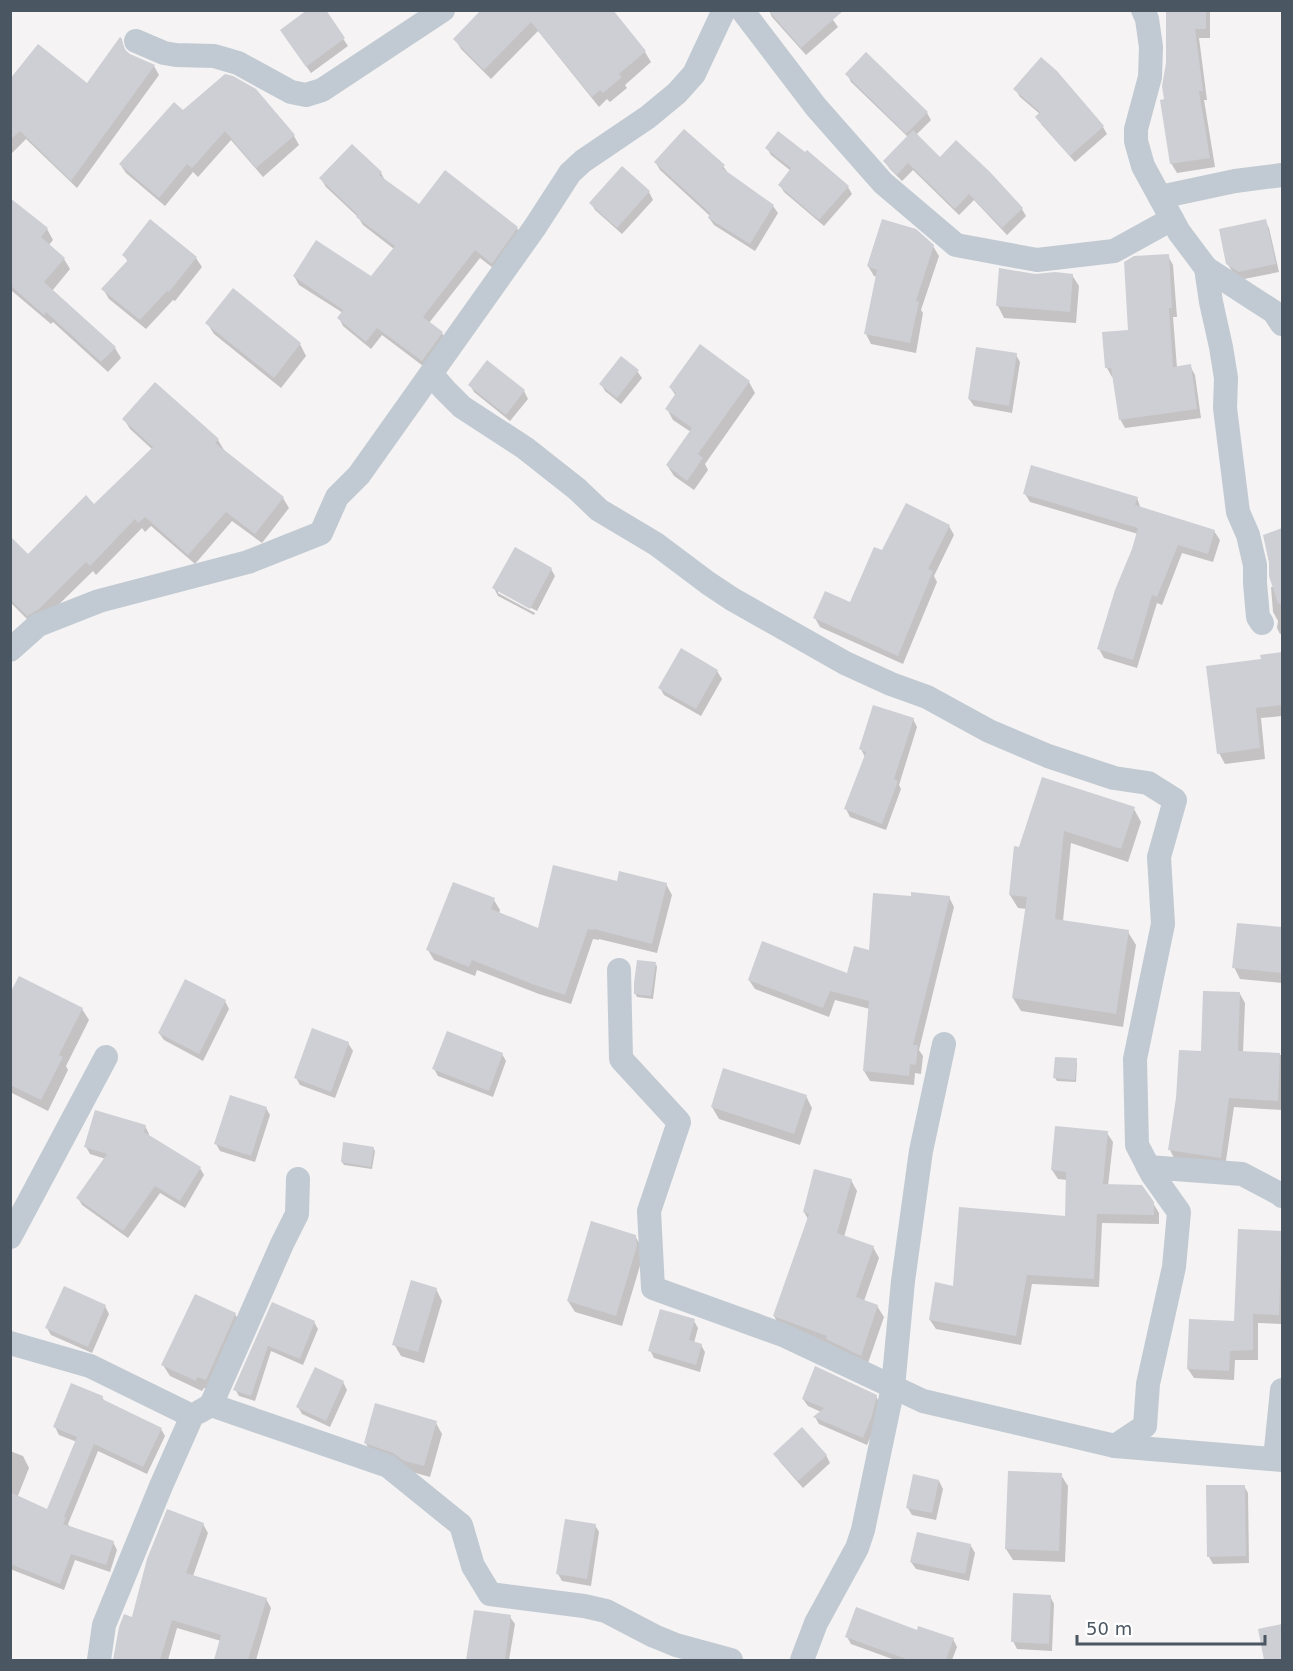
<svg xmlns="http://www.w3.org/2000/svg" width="1293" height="1671" viewBox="0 0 1293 1671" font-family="'DejaVu Sans',sans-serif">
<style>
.shadow{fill:#0003}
.building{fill:#cdcfd5}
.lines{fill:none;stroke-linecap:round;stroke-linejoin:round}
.street{stroke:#c1cad2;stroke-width:24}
</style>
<rect width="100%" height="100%" fill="#f5f3f3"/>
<!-- shadow -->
<g class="shadow">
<path d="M324,10L348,46L311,73L286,38Z"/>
<path d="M483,10H611L645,52L651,62L625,85L627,88L610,102L607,99L599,107L538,31L491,79L461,49L455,39Z"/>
<path d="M769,10H826L838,27L806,55L772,17Z"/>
<path d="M1167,10H1210V38H1199L1207,100H1204L1215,167L1177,173L1171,163L1166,101Z"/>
<path d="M121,40L127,54L154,66L159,75L77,188L26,139L12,153L10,152V88L87,85Z"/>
<path d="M847,74L927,113L931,120L916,135L940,159L1022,209L1026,216L1007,235L974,200L959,215L913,170L902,181L889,168L885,161L908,137L851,82Z"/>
<path d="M1015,89L1103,127L1107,134L1075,162L1041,124L1040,114L1020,97Z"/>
<path d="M255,90L294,136L299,145L263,177L231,140L198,177L193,172L165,206L126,173L120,164L183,112Z"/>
<path d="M767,148L848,187L852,194L824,226L784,192L780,185L791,171L771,155Z"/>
<path d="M656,163L723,166L728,173L773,206L778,213L755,251L714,225L709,218L710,216L660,170Z"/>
<path d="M381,173L386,182L419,207L517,228L521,236L497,271L480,258L429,323L442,333L447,341L427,369L382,335L371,349L343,326L339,318L343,313L299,285L294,276L371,278L394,249L363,225L358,217L326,187L321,179Z"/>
<path d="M649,192L653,200L622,234L595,210L591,203Z"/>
<path d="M11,200L47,229L53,240L49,245L64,259L70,269L52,291L115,348L121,358L108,372L53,322L51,324L12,291L10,293Z"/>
<path d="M1265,221L1269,228L1279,272L1244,279L1232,271L1227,263Z"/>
<path d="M933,246L939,256L921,310L923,313L916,353L871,344L866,334L877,277L874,276L868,266Z"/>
<path d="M124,255L196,258L202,267L175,301L173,300L146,329L109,299L103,289L128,262Z"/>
<path d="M1168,256L1173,265L1177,317H1173L1177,368L1190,366L1195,375L1201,418L1125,428L1120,419L1114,377H1112L1107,368L1130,332Z"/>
<path d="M1000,270L1035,276L1072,275L1079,286L1076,323L1004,318L998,306Z"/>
<path d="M207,323L300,344L306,356L281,388L214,334Z"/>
<path d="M1016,355L1020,362L1012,413L974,406L969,399Z"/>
<path d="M637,371L642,378L621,404L605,391L601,384Z"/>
<path d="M749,382L755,393L705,464L708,470L694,490L674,476L667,465L691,432L673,420L667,409L676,396L670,387Z"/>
<path d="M470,385L524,391L528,399L510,421L474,392Z"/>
<path d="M124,419L218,440L224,450L283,498L289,508L262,543L232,521L195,564L151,526L145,532L142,528L96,575L93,571L44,619L33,625L10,602V538L28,556L94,506L153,450L130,429Z"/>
<path d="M1025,494L1137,498L1141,509L1214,531L1220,540L1213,562L1182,553L1162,605L1157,603L1137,668L1104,658L1099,649L1138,534L1030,502Z"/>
<path d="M949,526L954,535L934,576L937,582L903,664L820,627L815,618L851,604L883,552Z"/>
<path d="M1282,530V633L1280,634L1277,628L1278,621L1273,612L1271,587H1274L1264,536Z"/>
<path d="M551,569L555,576L537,611L498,590V593L535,613L534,615L498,596L494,588Z"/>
<path d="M1282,654V716L1261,718L1265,759L1225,764L1219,753L1263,660L1262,656Z"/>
<path d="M717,671L722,679L701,716L664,695L660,688Z"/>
<path d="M913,719L917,727L899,785L901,789L886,830L850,817L846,809L865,757L861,749Z"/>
<path d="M1043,779L1134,809L1141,822L1128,862L1071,843L1063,921L1128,932L1136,945L1123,1027L1021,1011L1013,998L1027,909L1018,908L1010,895L1020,848Z"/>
<path d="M618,883L666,884L672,895L657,953L599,939V940L593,939L571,1004L539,994L477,970L475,976L434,960L428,950L494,900L500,910L499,914L539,930Z"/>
<path d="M949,897L954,907L919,1050L923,1056L921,1074L915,1073L914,1085L870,1081L864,1071L870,1009L835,1000L829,1017L755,989L749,980L849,975L871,951Z"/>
<path d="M1238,924L1282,929V983L1240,979L1234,967Z"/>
<path d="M656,964L657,967L653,999L637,997L635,993Z"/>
<path d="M1240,994L1245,1003L1243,1053L1282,1055V1110L1234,1107L1225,1167L1175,1160L1170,1150L1177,1099L1202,1053Z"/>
<path d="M10,996L82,1009L89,1020L66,1066L68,1070L48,1111L10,1092Z"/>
<path d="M225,1001L229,1009L203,1061L164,1040L159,1033Z"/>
<path d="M348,1043L353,1051L335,1098L300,1085L296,1078Z"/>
<path d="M502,1054L506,1061L493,1097L438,1076L434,1069Z"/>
<path d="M1076,1060L1077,1063L1076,1082L1057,1081L1055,1078Z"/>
<path d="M806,1096L812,1108L800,1145L719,1119L712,1107Z"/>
<path d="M266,1108L270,1115L255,1162L220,1151L216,1144Z"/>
<path d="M145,1126L149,1134L148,1137L200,1168L204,1175L185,1208L160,1193L128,1238L82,1205L78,1198L106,1159L90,1154L86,1147Z"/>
<path d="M1107,1133L1113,1142L1108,1186L1153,1203L1159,1213V1224L1102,1223L1099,1287L1032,1284L1021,1345L936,1329L930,1320L954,1287L1067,1217V1180L1058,1179L1052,1170Z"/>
<path d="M373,1148L375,1151L372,1169L344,1165L342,1162Z"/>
<path d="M851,1180L857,1191L844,1237L873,1247L879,1258L864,1301L877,1306L884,1317L867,1366L780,1327L774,1316L808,1219L804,1212Z"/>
<path d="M1282,1232V1324L1258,1323V1360H1235L1234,1380L1194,1378L1188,1369L1236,1322Z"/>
<path d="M635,1236L642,1248V1259L622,1326L575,1312L568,1301Z"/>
<path d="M436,1289L442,1301L424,1363L401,1356L394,1344Z"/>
<path d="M273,1304L314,1322L318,1329L303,1365L271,1351L255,1401L239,1396L235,1389Z"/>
<path d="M105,1306L109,1314L92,1353L51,1335L47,1328Z"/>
<path d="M235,1314L242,1326L213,1391L204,1388L202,1391L170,1376L163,1365Z"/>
<path d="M694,1321L698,1328L694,1343L701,1345L705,1352L700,1372L654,1358L650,1350Z"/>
<path d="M343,1382L347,1390L330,1427L302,1414L298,1407Z"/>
<path d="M876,1396L880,1404L876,1424L867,1445L819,1424L815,1417L821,1412L808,1406L803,1399Z"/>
<path d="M102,1397L105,1402L161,1429L165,1436L147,1474L98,1451L68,1524L69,1526L113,1542L117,1550L110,1572L75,1560L64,1590L10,1569V1538L47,1511L77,1442L59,1435L55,1427Z"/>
<path d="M436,1423L442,1434L430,1477L412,1472L372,1454L365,1442Z"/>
<path d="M10,1451L23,1456L29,1468L13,1508L10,1507Z"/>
<path d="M775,1454L826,1455L830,1463L803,1488L780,1462Z"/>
<path d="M1061,1475L1068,1486L1065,1562L1013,1560L1006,1549Z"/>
<path d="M939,1481L943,1489L936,1520L912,1515L907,1507Z"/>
<path d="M1244,1486L1248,1493L1249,1563L1213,1564L1209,1557Z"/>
<path d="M203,1524L208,1533L193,1576L266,1599L271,1608L256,1660H216L221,1641L177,1628L168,1660H115L120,1627L133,1619Z"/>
<path d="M595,1525L599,1532L591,1586L562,1581L558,1574Z"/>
<path d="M971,1546L975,1553L969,1581L916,1569L911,1562Z"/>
<path d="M1050,1596L1054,1604L1052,1651L1017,1649L1013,1641Z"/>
<path d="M475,1611L510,1617L515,1624L509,1660H468Z"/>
<path d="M1282,1625V1660H1266L1260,1630Z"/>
<path d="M918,1632L953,1639L957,1647L952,1660H895L851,1644L847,1637Z"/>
</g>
<!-- building -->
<g class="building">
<path d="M307,10H326L345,38L306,67L280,30Z"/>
<path d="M481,10H613L646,51L619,74L622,77L603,93L600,90L592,97L531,22L484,70L453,39Z"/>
<path d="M768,10H844L801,48Z"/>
<path d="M1166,10H1206V29H1195L1203,91H1199L1210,158L1170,164L1160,100L1164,99L1162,86L1166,63Z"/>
<path d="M120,37L122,39L124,49L130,54L155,65L71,181L20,131L10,140V79L38,44L87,83Z"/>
<path d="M866,52L928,112L906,134L845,74Z"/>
<path d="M1041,57L1057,71L1104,126L1070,156L1035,117L1040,112L1013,89Z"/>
<path d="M225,74L233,76L256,89L295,135L256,168L225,131L192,168L187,164L159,198L119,164L174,102L183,110Z"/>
<path d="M684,129L725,165L722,168L774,205L750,244L708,218L710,213L654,162Z"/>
<path d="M913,130L940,157L956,140L990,172L1023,208L1002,228L969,194L955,209L908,163L897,175L883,161Z"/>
<path d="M778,131L805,152L807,150L849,186L819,220L778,185L791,168L765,148Z"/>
<path d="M352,144L382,172L379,175L419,204L445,170L518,227L492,264L475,250L423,317L443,332L422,361L377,328L366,342L337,318L343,310L293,276L316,240L371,276L395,246L356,217L358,215L319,178Z"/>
<path d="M622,166L650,191L617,228L589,203Z"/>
<path d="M10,198L48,228L41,237L65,258L44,282L116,347L101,362L46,312L44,315L10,285Z"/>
<path d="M150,219L197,257L169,292L167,291L140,320L101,289L128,260L122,255Z"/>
<path d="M882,219L916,229L934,245L916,301L919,302L910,343L864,334L877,270L867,266Z"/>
<path d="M1266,219L1276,264L1239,272L1226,264L1219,229Z"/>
<path d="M1169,254L1172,308H1169L1173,367L1191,364L1197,409L1119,420L1111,368H1105L1102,332L1128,330L1124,262L1134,256Z"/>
<path d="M999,268L1035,274L1055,272L1073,274L1070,312L996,306Z"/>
<path d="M233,288L301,343L274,378L205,323Z"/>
<path d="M700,344L750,381L698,454L703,458L687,481L666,465L692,428L665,409L676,393L669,387Z"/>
<path d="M976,347L1017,353L1009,406L968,399Z"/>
<path d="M621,356L639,370L617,398L599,384Z"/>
<path d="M487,360L525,390L506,415L468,385Z"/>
<path d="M155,382L219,439L215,443L284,497L255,534L226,512L188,555L145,517L138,523L135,519L90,566L86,562L39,609L27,616L10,599V536L28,554L86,495L94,504L153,447L122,419Z"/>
<path d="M1031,465L1138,497L1135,505L1215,530L1208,554L1178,545L1157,597L1152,595L1133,660L1097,649L1115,590L1132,549L1138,528L1023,494Z"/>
<path d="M906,503L950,525L928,569L933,571L898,656L813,618L825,591L850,602L874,547L882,550Z"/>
<path d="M1282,528V603L1278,604L1269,576V562L1263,535Z"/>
<path d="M515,547L552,568L530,609L492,588Z"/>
<path d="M681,648L718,670L696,709L658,688Z"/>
<path d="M1282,652V705L1256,708L1260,748L1217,754L1206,666L1261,659L1260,655Z"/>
<path d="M873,705L914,718L894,779L898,781L882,824L844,809L866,752L859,749Z"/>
<path d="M1042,777L1135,807L1121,849L1064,831L1055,919L1129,930L1116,1014L1012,998L1027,897L1009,895L1014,846L1019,847Z"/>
<path d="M553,865L617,881L619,871L667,883L652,944L594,929L593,930L588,929L565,995L532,984L472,960L469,967L426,950L453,882L495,898L491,909L538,928Z"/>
<path d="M911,892L950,896L913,1045H918L916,1065L910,1064L909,1076L863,1071L869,1001L830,991L823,1008L748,980L762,941L847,973L854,946L869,950L873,893L911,896Z"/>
<path d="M1237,923L1282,927V973L1232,968Z"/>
<path d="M637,960L656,962L651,996L634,994V983Z"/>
<path d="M19,976L83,1008L59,1055L63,1057L41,1100L10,1085V993Z"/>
<path d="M185,979L226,1000L199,1054L158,1033Z"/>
<path d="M1203,991L1240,992L1238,1051L1280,1053L1278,1101L1229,1098L1221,1158L1168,1150L1176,1098L1179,1050L1201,1051Z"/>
<path d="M312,1028L349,1042L331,1092L294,1078Z"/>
<path d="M447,1031L503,1053L489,1091L432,1069Z"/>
<path d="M1055,1057L1077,1058L1075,1080L1053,1078Z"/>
<path d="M723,1068L807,1095L794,1134L711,1107Z"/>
<path d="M230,1095L267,1107L251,1156L214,1144Z"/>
<path d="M95,1110L146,1125L144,1132L201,1167L180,1201L155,1186L123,1231L76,1198L107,1154L84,1147Z"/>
<path d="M1055,1126L1108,1131L1103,1184L1142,1185L1154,1202V1215L1097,1214L1094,1279L1027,1275L1016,1336L929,1320L935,1282L953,1286L959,1207L1065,1216L1066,1172L1051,1170Z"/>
<path d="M343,1142L374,1147L371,1167L341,1162Z"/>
<path d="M814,1169L852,1179L837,1233L874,1246L856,1297L878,1305L861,1356L826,1339L827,1336L773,1316L809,1214L803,1212Z"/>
<path d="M591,1221L636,1235L637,1246L616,1316L567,1301Z"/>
<path d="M1238,1229L1282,1231L1279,1315L1253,1314V1350L1230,1351L1229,1371L1187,1369L1189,1319L1234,1321Z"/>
<path d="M411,1280L437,1288L418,1352L392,1345Z"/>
<path d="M64,1286L106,1305L88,1347L45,1328Z"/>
<path d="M195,1294L236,1313L206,1380L197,1377L196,1381L161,1365Z"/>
<path d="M272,1302L315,1321L300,1359L268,1346L251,1396L233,1390Z"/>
<path d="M660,1309L695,1319L689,1340L702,1344L696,1365L648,1351Z"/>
<path d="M815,1366L877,1395L872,1416L863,1438L813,1417L824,1408L802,1399Z"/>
<path d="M315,1367L344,1381L326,1421L296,1407Z"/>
<path d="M71,1383L103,1396L102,1399L162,1428L143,1467L94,1444L64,1517L66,1518L63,1524L114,1541L106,1565L71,1554L60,1584L10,1564V1492L47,1509L77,1437L53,1427Z"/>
<path d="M375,1403L437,1421L424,1466L404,1461L393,1453L364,1443Z"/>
<path d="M802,1427L827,1455L798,1481L773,1454Z"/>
<path d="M1008,1471L1062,1473L1059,1551L1005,1549Z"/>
<path d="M913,1474L939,1480L932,1513L906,1508Z"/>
<path d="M1206,1485H1245L1246,1556L1207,1557Z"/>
<path d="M167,1509L204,1523L186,1573L267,1598L248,1660H214L221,1635L172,1620L160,1660H113L119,1627L124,1614L132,1617L147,1559Z"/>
<path d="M565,1519L596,1524L587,1579L556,1574Z"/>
<path d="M917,1532L971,1544L965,1574L910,1562Z"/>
<path d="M1013,1593L1051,1595L1049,1644L1011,1642Z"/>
<path d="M856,1607L917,1630L918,1626L954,1638L946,1660H909L845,1637Z"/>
<path d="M474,1610L511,1615L505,1660H466Z"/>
<path d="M1282,1624V1660H1264L1258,1629Z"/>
</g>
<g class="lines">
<!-- street -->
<g class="street">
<path d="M742,10L816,107L883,183L956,245L1037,260L1114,251L1172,219"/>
<path d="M1143,10L1147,19L1151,47L1150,77L1136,129V141L1143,166L1179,232L1206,268L1274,312L1282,324"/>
<path d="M136,41L164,53L176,55L214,56L238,63L291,92L306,95L322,90L443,10"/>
<path d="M1160,197L1235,181L1282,175"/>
<path d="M1206,268L1211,302L1221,347L1226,378L1225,408L1238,512L1248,535L1255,565V583L1258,617L1262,623"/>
<path d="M431,374L445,390L462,407L525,448L577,489L599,510L656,544L708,583L732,599L845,663L891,684L927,697L989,731L1048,756L1114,778L1148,783L1175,800L1159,857L1163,924L1135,1059L1137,1145L1152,1174L1179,1212L1174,1267L1148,1384L1145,1426L1115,1446"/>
<path d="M10,650L38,625L99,601L248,562L321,533L337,497L359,475L535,227L570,173L583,161L648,117L677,93L694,74L724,10"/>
<path d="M619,970L621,1059L679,1122L649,1211L653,1288L783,1335L923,1401L1115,1446L1282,1460"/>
<path d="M1148,1167L1242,1174L1280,1194L1282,1196"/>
<path d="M10,1237L106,1057"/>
<path d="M10,1343L90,1366L192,1416L161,1486L104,1625L99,1660"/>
<path d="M211,1405L388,1466L461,1525L473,1566L490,1594L584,1606L606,1611L654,1636L676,1645L731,1660"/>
<path d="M199,1412L211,1405L282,1244L297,1214L298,1179"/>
<path d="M1275,1459L1282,1390"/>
<path d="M802,1660L816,1623L857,1548L863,1530L893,1387L903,1281L921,1151L944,1044"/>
</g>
</g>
<!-- border -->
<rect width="1293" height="1671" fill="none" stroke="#4a5661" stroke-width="24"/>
<!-- scale -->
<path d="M1077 1635v9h188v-9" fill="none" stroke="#4a5661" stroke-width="3"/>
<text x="1086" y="1635" font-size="18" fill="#4a5661" stroke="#ffffff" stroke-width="4.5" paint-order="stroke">50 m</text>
</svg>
